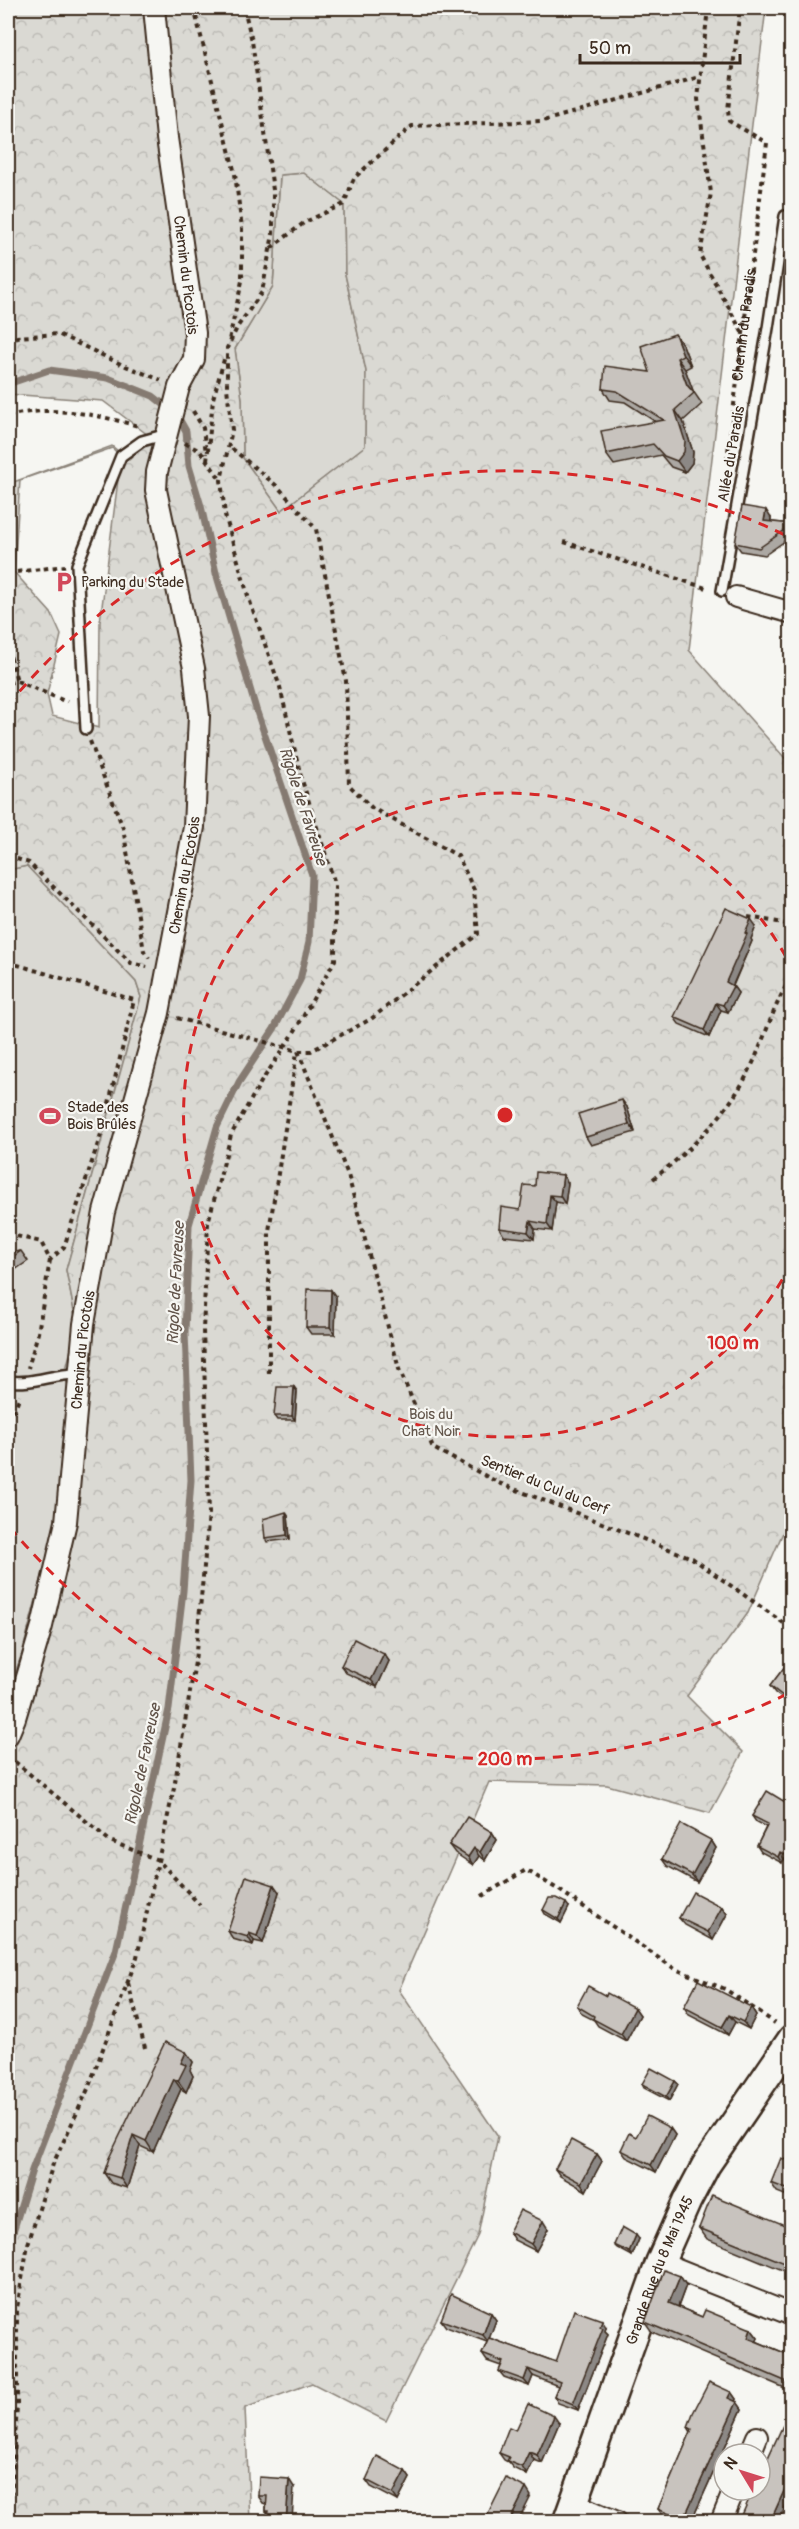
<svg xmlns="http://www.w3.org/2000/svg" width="799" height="2529" viewBox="0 0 799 2529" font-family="Pangolin,sans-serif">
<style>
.green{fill:#dad9d3;stroke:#8a8278;stroke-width:1.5}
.forest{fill:url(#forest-crowns);stroke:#8a8278;stroke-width:1.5;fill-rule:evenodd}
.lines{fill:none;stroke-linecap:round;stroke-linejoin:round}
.stream{stroke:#857a71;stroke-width:7}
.service-casing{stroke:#3b2a1e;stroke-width:14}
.minor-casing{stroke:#3b2a1e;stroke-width:24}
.secondary-casing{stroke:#3b2a1e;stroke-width:32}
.path{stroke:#3b2a1e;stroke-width:4;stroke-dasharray:4.5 4.5;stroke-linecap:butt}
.service{stroke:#f6f6f2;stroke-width:9}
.minor{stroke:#f6f6f2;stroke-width:20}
.secondary{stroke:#f6f6f2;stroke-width:27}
.wall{fill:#aca8a3;stroke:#3b2a1e;stroke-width:1.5}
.shaded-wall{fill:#8c8885;stroke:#3b2a1e;stroke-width:1.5}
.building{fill:#c8c3be;stroke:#3b2a1e;stroke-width:1.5}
.ring{fill:none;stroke:#d62828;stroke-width:3;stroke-dasharray:10 8}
.labels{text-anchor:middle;stroke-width:4.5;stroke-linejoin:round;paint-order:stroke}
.street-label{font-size:15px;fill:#3b2a1e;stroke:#f6f6f2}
.poi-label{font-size:15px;fill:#3b2a1e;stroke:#f6f6f2;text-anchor:start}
.park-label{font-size:15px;fill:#63564b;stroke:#f6f6f2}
.water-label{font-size:16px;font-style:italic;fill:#605248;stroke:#f6f6f2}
.centre{fill:#d62828;stroke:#f6f6f2;stroke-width:3}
.ring-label{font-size:18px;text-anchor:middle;font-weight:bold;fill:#d62828;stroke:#f6f6f2;stroke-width:4.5;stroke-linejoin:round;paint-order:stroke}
</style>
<defs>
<pattern id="forest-crowns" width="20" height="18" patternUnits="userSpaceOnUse" patternTransform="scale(1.5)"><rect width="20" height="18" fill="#dad9d3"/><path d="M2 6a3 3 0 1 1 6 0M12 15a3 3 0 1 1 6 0" fill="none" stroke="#bcbab5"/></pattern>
</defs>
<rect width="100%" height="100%" fill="#f6f6f2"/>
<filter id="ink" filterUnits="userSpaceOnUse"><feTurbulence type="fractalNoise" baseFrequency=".0167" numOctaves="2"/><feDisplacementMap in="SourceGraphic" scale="12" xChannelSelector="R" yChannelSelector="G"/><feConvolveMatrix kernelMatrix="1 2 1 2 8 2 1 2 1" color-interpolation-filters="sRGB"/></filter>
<g filter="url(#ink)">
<!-- green -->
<g class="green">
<path d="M304,173L344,204L345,274L366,371L365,446L281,511L243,458L242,399L235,349L273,286L280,175Z"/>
<path d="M27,866L136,982L141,997L66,1270L77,1326L54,1531L22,1654L8,1693V870Z"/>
</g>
<!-- forest -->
<path class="forest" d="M8,8H766L689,650L792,766L791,1514L748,1613L687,1696L743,1752L710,1813L607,1785L489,1782L399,1990L498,2136L478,2235L386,2421L312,2383L245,2408L250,2521H8V1693L22,1654L54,1531L70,1399L65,1373L77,1326L66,1270L141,997L136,982L27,866L8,870V484L112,446L129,460L152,438L103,401L8,394ZM304,173L344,204L345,274L366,371L365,446L281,511L243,458L242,399L235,349L273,286L280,175ZM112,448L121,456L100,622L99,728L52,716L47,694L61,635L51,613L14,572L20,480Z"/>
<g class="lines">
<!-- stream -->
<path class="stream" d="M8,384L49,370L108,378L153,396L177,415L186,431L189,466L201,506L216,573L256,709L312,875L309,942L300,980L274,1029L239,1082L217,1127L189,1225L185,1333L191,1480L183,1591L169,1709L116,1951L32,2170L8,2248"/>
<defs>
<g id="service">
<path d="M722,591L768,328L785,216"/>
<path d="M86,729L77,565L121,456L142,441L167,434"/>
<path d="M8,1381C33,1385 54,1373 79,1374"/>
</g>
<g id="minor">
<path d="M736,597L792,613"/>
<path id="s2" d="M8,1735L15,1718L42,1626L66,1522L84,1324L104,1212L159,1013L194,827L199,716L194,668L156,490L157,472L179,387L194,359L195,333L167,138L154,8"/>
<path d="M660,2262L792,2315"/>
<path d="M750,2454L757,2437"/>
<path d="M573,2503L617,2522"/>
<path d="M721,2522L734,2490"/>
</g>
<g id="secondary">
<path id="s3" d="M567,2522L660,2262L687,2201L706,2165L792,2039"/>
</g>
</defs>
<!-- service casing -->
<use href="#service" class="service-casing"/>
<!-- minor casing -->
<use href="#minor" class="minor-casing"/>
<!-- secondary casing -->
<use href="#secondary" class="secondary-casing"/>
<!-- path -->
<g class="path">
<path d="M194,8L235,174L242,228V281L229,340"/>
<path d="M708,8L698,99L711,193L700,255L743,334"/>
<path d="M8,14L11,8"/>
<path d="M271,248L305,222L344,204L354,178L412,126L543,121L699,77"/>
<path d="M8,343L17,337L58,334L123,365L161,380"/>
<path d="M193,411L203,428L206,454"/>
<path d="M8,416C52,405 95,414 138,426"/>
<path d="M185,443L200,451L221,480"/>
<path id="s1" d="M727,460L767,143L729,121L728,110L740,8"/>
<path d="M207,461L213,399L225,356"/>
<path d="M564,542L709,589"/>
<path d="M8,573L65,566"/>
<path d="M8,648L17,681"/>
<path d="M8,683L17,681L67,702"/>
<path d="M90,741L123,828L144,951L149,958"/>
<path d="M8,856L29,863L131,963L147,967"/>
<path d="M748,917L784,923L792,929"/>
<path d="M8,962L134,1000L103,1128L64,1247L50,1260"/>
<path d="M177,1018L298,1051H311L371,1019L478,934L474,890L458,856L372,808L349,785L346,681L316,529L278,487L229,446"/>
<path d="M298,1051L348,1175L399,1369L433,1448L499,1483L692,1558L792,1629"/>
<path d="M653,1179C693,1148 730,1112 752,1065C766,1035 774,1004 792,976"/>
<path d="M8,1234L41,1242L50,1260L38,1333L28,1368"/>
<path d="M269,1373V1231L297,1052"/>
<path d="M8,1419L14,1411L20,1395"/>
<path d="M8,1756L110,1841L158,1860L200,1905"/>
<path d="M482,1896L526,1870L559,1890L675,1969L725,1989L775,2023"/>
<path d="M128,1983L145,2048"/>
<path d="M10,2522L17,2406V2308L28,2244L53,2164L88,2089L137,1957L174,1788L195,1662L209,1513L203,1330L208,1223L231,1135L261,1082L292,1036L335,960V884L301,777L280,687L248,596L225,515L221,480L232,430L227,388V348L238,326L262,292L273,234V190L252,41L244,8"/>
</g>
<!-- service -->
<use href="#service" class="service"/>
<!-- minor -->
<use href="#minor" class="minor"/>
<!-- secondary -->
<use href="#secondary" class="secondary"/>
</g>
<!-- wall -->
<g class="wall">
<path d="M683,345L691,366L685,369L693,391L702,404L683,421L693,452L692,463L685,472L671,467L661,455L614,465L606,454L656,422L625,402L610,400L603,389L650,372Z"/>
<path d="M771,518V522L792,524V536L765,555L741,551L735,543Z"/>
<path d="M756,926L751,939L752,941L733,986L738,993L728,1012L721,1010L709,1037L679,1024L674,1017Z"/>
<path d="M627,1107L635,1132L591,1145L586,1137Z"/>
<path d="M568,1183L565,1204L556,1202L552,1231L535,1229L534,1239L504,1236L499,1228L520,1210L535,1186Z"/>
<path d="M21,1251L28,1261L9,1274L12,1279L8,1285V1253Z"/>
<path d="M336,1297L335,1334H311L306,1327Z"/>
<path d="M294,1387L297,1391L295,1420H277L274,1416Z"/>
<path d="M288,1516L290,1539L267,1542L265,1538Z"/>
<path d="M384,1654L389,1661L377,1687L346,1673L341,1666Z"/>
<path d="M792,1657V1706L775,1693L770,1686Z"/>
<path d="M792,1791V1863L784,1859L782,1863L761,1852L757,1846L766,1827L756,1822L752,1816L785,1802Z"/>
<path d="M492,1832L497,1840L485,1860L479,1856L473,1865L455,1853L449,1845Z"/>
<path d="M711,1840L716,1848L697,1882L667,1866L662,1859Z"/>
<path d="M279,1892L263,1943L254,1941L253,1945L233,1939L228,1931Z"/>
<path d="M569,1907L561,1923L545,1914L543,1910Z"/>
<path d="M722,1907L727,1914L713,1940L685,1925L679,1918Z"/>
<path d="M606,1996L635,2008L640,2015L626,2041L598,2026L594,2020L582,2014L577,2006Z"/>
<path d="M684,2007H751L756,2015L749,2029L735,2022L728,2035L689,2015Z"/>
<path d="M186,2052L193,2062L190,2070L193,2076L186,2092L181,2089L153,2152L140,2146L127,2188L111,2183L104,2173Z"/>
<path d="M675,2081L678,2084L669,2101L644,2088L642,2084Z"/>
<path d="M670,2128L675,2135L656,2172L626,2157L621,2150L636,2137Z"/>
<path d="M597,2154L602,2161L586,2191L560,2176L555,2169Z"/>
<path d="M792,2162V2198L777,2192L771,2183Z"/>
<path d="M699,2228H792V2274L707,2239Z"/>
<path d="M548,2229L536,2251L514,2240L509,2232Z"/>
<path d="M639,2239L632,2256L617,2248L614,2245Z"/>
<path d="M680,2276L686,2285L678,2307L702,2317L751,2329L758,2338L756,2341L792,2356V2391L652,2332L645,2322Z"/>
<path d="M491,2313L496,2320L489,2338L556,2362L606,2327L605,2331L608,2334L578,2410L558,2403L554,2396L558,2386L533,2376L529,2386L504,2377L499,2371L501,2366L487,2361L482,2354L487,2342L446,2327L441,2320Z"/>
<path d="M731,2392L736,2399L735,2401L737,2402L742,2409L691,2522H675L663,2516L658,2509L691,2432L688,2427Z"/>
<path d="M559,2423L542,2463L534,2460L527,2475L513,2468L508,2462L504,2460L499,2453L516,2430Z"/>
<path d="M405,2471L410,2478L398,2501L371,2487L366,2480Z"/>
<path d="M294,2487L269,2515L266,2511V2504L263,2503L258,2496Z"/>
</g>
<!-- shaded-wall -->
<g class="shaded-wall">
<path d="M675,334L683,345L691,366L683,355Z"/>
<path d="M677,358L685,369L694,393L687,385Z"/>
<path d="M675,410L683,421L693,452L692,463L685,472L677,461Z"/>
<path d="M766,510L771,518L770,529L764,521Z"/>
<path d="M751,919L756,926L751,939L752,941L731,989L733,986L738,993L728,1012L723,1005L726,982Z"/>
<path d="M716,1003L721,1010L709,1037L704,1030Z"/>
<path d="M622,1100L627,1107L635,1132L629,1124Z"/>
<path d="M563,1175L568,1183L565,1204L560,1196Z"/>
<path d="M550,1195L556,1202L552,1231L547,1224Z"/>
<path d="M530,1221L535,1229L534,1239L528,1232Z"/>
<path d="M8,1271L12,1279L8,1285Z"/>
<path d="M331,1290L336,1297L335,1334L330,1327Z"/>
<path d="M294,1387L297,1391L295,1420L292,1416Z"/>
<path d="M286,1512L288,1516L290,1539L287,1535Z"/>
<path d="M384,1654L389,1661L377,1687L371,1680Z"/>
<path d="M792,1694V1705L788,1700Z"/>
<path d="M492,1832L497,1840L485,1860L480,1852Z"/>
<path d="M711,1840L716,1848L697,1882L692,1875Z"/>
<path d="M474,1848L479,1856L473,1865L468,1857Z"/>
<path d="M780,1852L784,1859L782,1863L778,1857Z"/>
<path d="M274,1885L279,1892L263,1943L257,1936Z"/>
<path d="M566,1903L569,1907L561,1923L558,1919Z"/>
<path d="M722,1907L727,1914L713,1940L708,1932Z"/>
<path d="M249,1933L254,1941L253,1945L248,1937Z"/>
<path d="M751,2007L756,2015L749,2029L743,2022Z"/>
<path d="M635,2008L640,2015L626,2041L621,2034Z"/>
<path d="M729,2015L735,2022L728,2035L722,2027Z"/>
<path d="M186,2052L193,2062L190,2070L193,2076L186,2092L178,2081L181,2063Z"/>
<path d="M174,2079L181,2089L153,2152L146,2141Z"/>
<path d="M675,2081L678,2084L669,2101L666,2097Z"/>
<path d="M670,2128L675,2135L656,2172L651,2165Z"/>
<path d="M133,2135L140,2146L127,2188L120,2178Z"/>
<path d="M597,2154L602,2161L586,2191L581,2183Z"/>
<path d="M543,2221L548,2229L536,2251L531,2244Z"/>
<path d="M636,2235L639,2239L632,2256L629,2252Z"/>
<path d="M680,2276L686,2285L676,2312L669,2303Z"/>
<path d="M491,2313L496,2320L488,2342L483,2335Z"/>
<path d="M602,2320L606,2327L605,2331L608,2334L578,2410L573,2404Z"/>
<path d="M751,2329L758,2338L754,2347L748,2338Z"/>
<path d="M528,2369L533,2376L529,2386L524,2380Z"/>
<path d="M731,2392L736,2399L733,2405L728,2398Z"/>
<path d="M737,2402L742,2409L691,2522H684L683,2520Z"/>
<path d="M554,2416L559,2423L542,2463L537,2455Z"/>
<path d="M529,2452L534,2460L527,2475L522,2467Z"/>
<path d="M405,2471L410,2478L398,2501L393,2494Z"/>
<path d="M792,2473V2493L778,2522H770Z"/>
<path d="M289,2479L294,2487L292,2522H286Z"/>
<path d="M526,2488L531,2496L518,2522H509Z"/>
</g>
<!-- building -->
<g class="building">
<path d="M675,334L683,355L677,358L687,385L694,393L675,410L685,441L684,452L677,461L664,456L653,444L606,454L601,431L664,420L617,391L603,389L605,366L650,372L641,346Z"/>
<path d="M742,506L766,510L764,521L792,524V525L759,548L735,543Z"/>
<path d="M726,908L751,919L745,933L747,934L726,982L733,986L723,1005L716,1003L704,1030L674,1017Z"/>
<path d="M622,1100L629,1124L586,1137L578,1114Z"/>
<path d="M536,1172L563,1175L560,1196L550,1195L547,1224L530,1221L528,1232L499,1228L501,1207L520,1210L524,1185L535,1186Z"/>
<path d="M21,1251L8,1260V1253Z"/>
<path d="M307,1289L331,1290L330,1327H306Z"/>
<path d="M277,1387H294L292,1416H274Z"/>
<path d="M286,1512L287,1535L265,1538L263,1519Z"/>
<path d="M354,1639L384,1654L371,1680L341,1666Z"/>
<path d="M792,1657V1694L788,1700L770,1686Z"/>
<path d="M792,1726V1737L786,1733Z"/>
<path d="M767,1791L785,1802L792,1791V1858L780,1852L778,1857L757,1846L768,1824L752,1816Z"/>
<path d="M467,1817L492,1832L480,1852L474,1848L468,1857L449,1845Z"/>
<path d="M681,1824L711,1840L692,1875L662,1859Z"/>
<path d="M246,1876L274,1885L257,1936L249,1933L248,1937L228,1931Z"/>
<path d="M693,1892L722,1907L708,1932L679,1918Z"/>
<path d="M549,1898H556L566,1903L558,1919L543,1910Z"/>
<path d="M698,1980L751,2007L743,2022L729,2015L722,2027L684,2007Z"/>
<path d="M588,1986L606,1996L607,1993L635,2008L621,2034L593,2019L594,2016L577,2006Z"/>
<path d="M165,2042L186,2052L181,2063L186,2065L178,2081L174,2079L146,2141L133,2135L120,2178L104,2173L109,2158Z"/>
<path d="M651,2068L675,2081L666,2097L642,2084Z"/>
<path d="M647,2116L670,2128L651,2165L621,2150L629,2133L636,2137Z"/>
<path d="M571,2140L597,2154L581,2183L555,2169Z"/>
<path d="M781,2158L792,2162V2191L771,2183Z"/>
<path d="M712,2195L792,2228V2266L699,2228Z"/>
<path d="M520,2210L543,2221L531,2244L509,2232Z"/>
<path d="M622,2227L636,2235L629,2252L614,2245Z"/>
<path d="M664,2270L680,2276L669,2303L702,2317L705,2310L751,2329L748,2338L792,2356V2384L645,2322Z"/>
<path d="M451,2294L491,2313L483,2335L441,2320Z"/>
<path d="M574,2310L602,2320L600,2327L603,2328L573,2404L554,2396L560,2382L528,2369L524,2380L499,2371L503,2362L482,2354L489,2338L556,2362Z"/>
<path d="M709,2382L731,2392L728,2398L737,2402L683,2520L658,2509L692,2429L688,2427L693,2413Z"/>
<path d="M528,2404L554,2416L537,2455L529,2452L522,2467L507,2461L509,2457L499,2453L509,2427L516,2430Z"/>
<path d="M784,2423L792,2426V2473L770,2522H739L753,2490H760V2475Z"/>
<path d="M377,2456L405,2471L393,2494L366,2480Z"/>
<path d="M259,2477L289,2479L286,2522H268L269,2511H266L267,2496H258Z"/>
<path d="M506,2478L526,2488L509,2522H481L484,2517L486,2518Z"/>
</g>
</g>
<!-- distance rings -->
<g class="ring">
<path d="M791 1264A322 322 0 1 1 791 966"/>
<path d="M787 1694A644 644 0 0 1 8 1525M8 705A644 644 0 0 1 787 536"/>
</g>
<!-- icons -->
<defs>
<symbol id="parking-bare" viewBox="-9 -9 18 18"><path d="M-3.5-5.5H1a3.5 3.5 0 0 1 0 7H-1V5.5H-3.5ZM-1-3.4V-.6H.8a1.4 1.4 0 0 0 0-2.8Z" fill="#d1495b" stroke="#f6f6f2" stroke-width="2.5" paint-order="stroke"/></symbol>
<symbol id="stadium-bare" viewBox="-9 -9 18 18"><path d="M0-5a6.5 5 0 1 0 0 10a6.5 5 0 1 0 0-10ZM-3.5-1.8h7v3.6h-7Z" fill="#d1495b" stroke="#f6f6f2" stroke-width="2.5" paint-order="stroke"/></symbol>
</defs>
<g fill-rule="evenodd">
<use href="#parking-bare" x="49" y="567" width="30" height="30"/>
<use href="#stadium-bare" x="35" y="1101" width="30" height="30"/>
</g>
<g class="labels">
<!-- street labels -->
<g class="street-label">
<text transform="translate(186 275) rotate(83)" y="5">Chemin du Picotois</text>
<text dy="5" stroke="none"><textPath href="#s1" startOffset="136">Chemin du Paradis</textPath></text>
<text transform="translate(731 454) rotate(-80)" y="5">Allée du Paradis</text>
<text dy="5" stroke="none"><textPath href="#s2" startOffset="880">Chemin du Picotois</textPath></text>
<text dy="5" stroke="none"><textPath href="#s2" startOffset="394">Chemin du Picotois</textPath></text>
<text transform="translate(545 1485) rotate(22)" y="5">Sentier du Cul du Cerf</text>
<text dy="5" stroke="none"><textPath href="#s3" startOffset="268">Grande Rue du 8 Mai 1945</textPath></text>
</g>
<!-- poi labels -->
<g class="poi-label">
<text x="81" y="587">Parking du Stade</text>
<text x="67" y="1112">Stade des<tspan x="67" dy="17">Bois Brûlés</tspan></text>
</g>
<!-- park labels -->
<g class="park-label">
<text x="431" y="1419">Bois du<tspan x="431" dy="17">Chat Noir</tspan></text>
</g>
<!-- water labels -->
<g class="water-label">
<text transform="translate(304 806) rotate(72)" y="6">Rigole de Favreuse</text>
<text transform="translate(175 1283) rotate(-87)" y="6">Rigole de Favreuse</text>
<text transform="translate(142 1764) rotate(-78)" y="6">Rigole de Favreuse</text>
</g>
</g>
<circle cx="505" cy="1115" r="9" class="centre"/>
<g class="ring-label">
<text x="733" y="1349">100 m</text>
<text x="505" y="1765">200 m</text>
</g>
<!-- margin -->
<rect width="799" height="2529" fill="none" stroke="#f6f6f2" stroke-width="30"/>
<rect x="15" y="15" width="769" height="2499" fill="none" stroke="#3b2a1e" stroke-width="2" filter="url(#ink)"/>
<!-- north arrow -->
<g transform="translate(742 2472) rotate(308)"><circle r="28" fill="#f6f6f2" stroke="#aba49d" stroke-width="1.5"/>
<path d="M0-4.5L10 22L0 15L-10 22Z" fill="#d1495b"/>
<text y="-9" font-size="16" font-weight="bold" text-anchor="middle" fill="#3b2a1e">N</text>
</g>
<!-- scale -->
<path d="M580 54v9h160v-9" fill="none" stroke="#3b2a1e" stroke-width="3"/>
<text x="589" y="54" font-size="18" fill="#3b2a1e" stroke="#f6f6f2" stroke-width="4.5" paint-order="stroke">50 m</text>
</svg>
